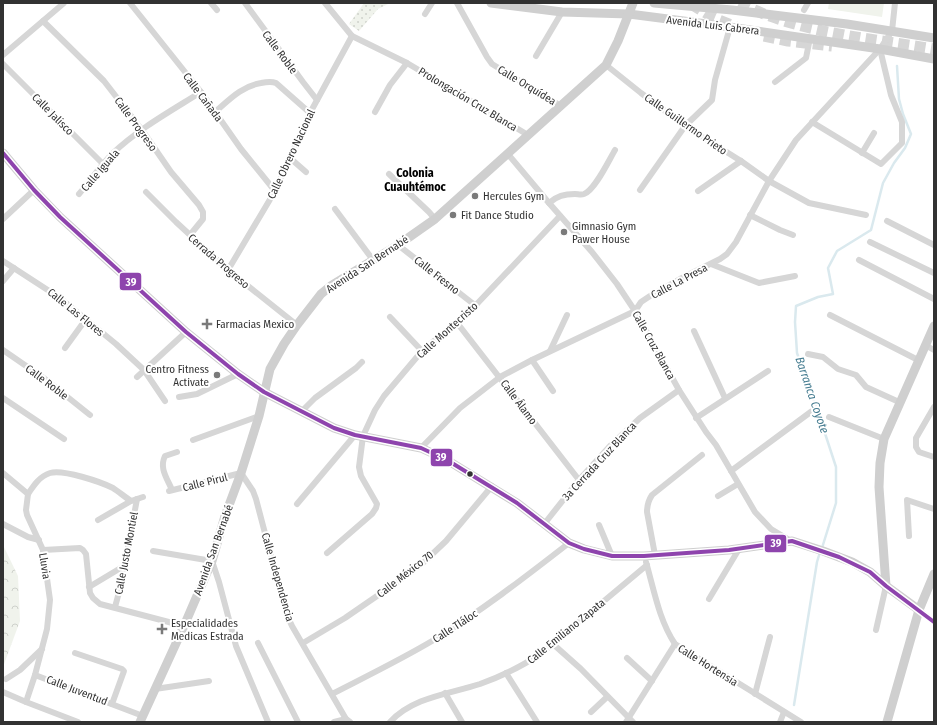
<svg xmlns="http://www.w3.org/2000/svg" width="937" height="725" viewBox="0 0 937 725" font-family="'Fira Sans Condensed',sans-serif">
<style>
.grass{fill:#f0f3ec}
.forest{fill:url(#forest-crowns)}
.park{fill:url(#park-dots)}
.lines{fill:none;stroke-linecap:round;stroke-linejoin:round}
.stream{stroke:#dae9ee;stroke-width:2.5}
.highway-tunnel{stroke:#d6d6d6;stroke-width:11;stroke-dasharray:11 5.5;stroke-linecap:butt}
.street{stroke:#d6d6d6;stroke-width:6}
.secondary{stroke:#cfcfcf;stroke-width:9}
.bus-1-casing{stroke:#fff;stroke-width:7}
.bus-1{stroke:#8e44ad;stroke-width:4}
.poi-dot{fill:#7a7a7a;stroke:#fff;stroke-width:1.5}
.bus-dot{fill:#323232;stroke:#fff;stroke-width:1.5}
.labels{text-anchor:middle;stroke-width:4;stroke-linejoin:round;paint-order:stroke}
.street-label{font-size:11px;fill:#323232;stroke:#fff}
.poi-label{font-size:11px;fill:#323232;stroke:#fff;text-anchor:start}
.neighbourhood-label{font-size:12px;font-weight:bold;fill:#000;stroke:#fff}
.water-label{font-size:12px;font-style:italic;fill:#457c90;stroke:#fff}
.line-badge{stroke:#fff;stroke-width:1.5}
.badge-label{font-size:11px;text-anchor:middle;font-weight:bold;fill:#fff}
</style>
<defs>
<pattern id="forest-crowns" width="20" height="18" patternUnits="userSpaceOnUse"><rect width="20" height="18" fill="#f0f3ec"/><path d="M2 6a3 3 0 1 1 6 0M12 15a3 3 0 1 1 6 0" fill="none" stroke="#ced1cb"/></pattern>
<pattern id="park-dots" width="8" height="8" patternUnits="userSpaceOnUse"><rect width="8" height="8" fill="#f0f3ec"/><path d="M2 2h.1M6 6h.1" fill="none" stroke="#ced1cb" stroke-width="1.8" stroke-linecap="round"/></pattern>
</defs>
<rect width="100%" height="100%" fill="#fff"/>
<!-- grass -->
<path class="grass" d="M829,3H884L882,17L828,9Z"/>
<!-- forest -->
<path class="forest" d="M3,545L18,576L20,621L3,667Z"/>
<!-- park -->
<path class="park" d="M364,3H390L378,9L359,31L349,24Z"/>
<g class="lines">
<!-- stream -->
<g class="stream">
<path d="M822,548L836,503V467L818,412L797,353L795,322L796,306L818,297L833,294L828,268L837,251L871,230L883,183L894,163L905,148L911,134L903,114L899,99L897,66"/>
<path d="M794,705L817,562L820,552"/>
</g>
<!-- highway-tunnel -->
<g class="highway-tunnel">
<path d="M739,3C799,33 868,38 934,49"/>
<path d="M691,4L714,18L736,27"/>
<path d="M764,36L788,41L832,46"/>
</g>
<!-- street -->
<g class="street">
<path d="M130,3L201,92L241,149L275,191"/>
<path d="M211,3L217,10"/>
<path d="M245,3L303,82L317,100"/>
<path d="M325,3L352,36L407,63L528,135"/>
<path d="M457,3L487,57L492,64L561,106"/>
<path d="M804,10L808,3"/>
<path d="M425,14L432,3"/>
<path d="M43,21L104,81L142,130L171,172L199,205L203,212V219L190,235"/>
<path d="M3,55L64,3"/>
<path d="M536,56L562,12"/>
<path d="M3,64L103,164"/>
<path d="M606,65L641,93L685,126L741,161L769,181L809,203L866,215"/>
<path d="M775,82L806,58L810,38"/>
<path d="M215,112C229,100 242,86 261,83C266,82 271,81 276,83L310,113"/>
<path d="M375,112L390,85L407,63"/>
<path d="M812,122L881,164L902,143V122L891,95L880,49"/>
<path d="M507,153L549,203L592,252L617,284L635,311L679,390L706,432L716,445L755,512L771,529L791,541"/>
<path d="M862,153L874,133"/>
<path d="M290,158L306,172"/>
<path d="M389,174L429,212L435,219"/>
<path d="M640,190L685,126L712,100L715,80L730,27"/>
<path d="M698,191L741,161"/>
<path d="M146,192L176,222L228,270L297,325"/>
<path d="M79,194C90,181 100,166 112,154C138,129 171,111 201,92"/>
<path d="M549,203C557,196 564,194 575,194C578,194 581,195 584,194C595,190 609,160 615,150"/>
<path d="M335,209L373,260"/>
<path d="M750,215L780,230L793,235"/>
<path d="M3,219L34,190"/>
<path d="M887,221L934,245"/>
<path d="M870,242L934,273"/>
<path d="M398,245L476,306"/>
<path d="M859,260L934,299"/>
<path d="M3,261L60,298L116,344L144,370L165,401"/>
<path d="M711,264L759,283L795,276"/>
<path d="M228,270L275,191L310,113L352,36"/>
<path d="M3,281L14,268"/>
<path d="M830,315L918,360"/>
<path d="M390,317L422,351"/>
<path d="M458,324L579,480"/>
<path d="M694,331L725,398"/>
<path d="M925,345L934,350"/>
<path d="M65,348L86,319"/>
<path d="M3,350L45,379L90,415"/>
<path d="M550,351L567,315"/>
<path d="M808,354L823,357L838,369L856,375L866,387L899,402"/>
<path d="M532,360L553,391"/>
<path d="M137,377L186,332"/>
<path d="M179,397L197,394L238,374"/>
<path d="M3,398L64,439"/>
<path d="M934,407L916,438V447L919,452L934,457"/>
<path d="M302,411L315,398L356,368L362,362"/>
<path d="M829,417L884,439"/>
<path d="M696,418L768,371"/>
<path d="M193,440L259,416"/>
<path d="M421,448L460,408L500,377L532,360L635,311L641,302L650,296L680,279L720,259L727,254L736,242L769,181L796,140L880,49L892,31L895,3"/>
<path d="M731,471L812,411"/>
<path d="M3,473L28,494L26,510L27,515L43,550L50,600L47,629L35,675L143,716"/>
<path d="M172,490C167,478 159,468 165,456L177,452"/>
<path d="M169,491L241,473L253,491L256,499L286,613L292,626L346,719"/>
<path d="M28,494C34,485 40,476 50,473C63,469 101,482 113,488C119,492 125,497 131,501L143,497"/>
<path d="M718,496L738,484"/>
<path d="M297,504L355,435"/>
<path d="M98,520L131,501"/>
<path d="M545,523L579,480L610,446L640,418L679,390"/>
<path d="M3,524L28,537L39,540"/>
<path d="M599,525L612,556"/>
<path d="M909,536L907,500L934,509"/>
<path d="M43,550L80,548L83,550L86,554L90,593L93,598L100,604L184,626"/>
<path d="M153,551L212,561L219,582L236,646L268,722"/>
<path d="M327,553L372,514L376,508L377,504L361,476L359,467L363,436L375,410L384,396L422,351L435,340L458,324L560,216"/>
<path d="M655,555L647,512C647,505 648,501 652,495L702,455"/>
<path d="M646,562C654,590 659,620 675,644L801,722"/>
<path d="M89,587L124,566"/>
<path d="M709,599L739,549"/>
<path d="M115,607L121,585L137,499"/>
<path d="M919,610L934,622"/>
<path d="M876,630L886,586"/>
<path d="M258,643L298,722"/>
<path d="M303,643L345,618L406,576L424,562L446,541L492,486"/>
<path d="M553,644L581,669L633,722"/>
<path d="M75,653L122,669L124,671L112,704"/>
<path d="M627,658L652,681"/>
<path d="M506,673L537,722"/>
<path d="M35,675L26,702L78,722"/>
<path d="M6,679L20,670L42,649"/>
<path d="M155,689L209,681"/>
<path d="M3,692L26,702"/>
<path d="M445,693L462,722"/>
<path d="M332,694C365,677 400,660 432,641C480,612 524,578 569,543"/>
<path d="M755,694L770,637"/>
<path d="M591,712L607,697"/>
<path d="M334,722L346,719L350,722"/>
<path d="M390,722C413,697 449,694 480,684C502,676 523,666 543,652L647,565"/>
<path d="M626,722L675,644"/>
<path d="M780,722L784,712"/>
</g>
<!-- secondary -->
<g class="secondary">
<path d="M491,3L562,12L629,14L730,27L880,49L934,59"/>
<path d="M654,3L732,10L847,24L934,38"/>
<path d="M3,153L34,190L60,217L186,332L238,374L264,392L334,428L355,435L421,448L447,460L517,503L569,543L584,549L612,556H644L729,550L792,541L823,551L852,562L870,572L886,586L919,610"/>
<path d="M886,586L879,487L880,463L884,439L934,326"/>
<path d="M140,722L184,626L212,561L225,516L241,473L259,416L270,369L284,344L297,325L321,294L332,285L398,245L435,219L606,65L618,41L633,3"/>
<path d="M887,722L919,610L934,574"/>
</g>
<defs>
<path id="bus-1" d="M3,153L34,190L60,217L186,332L238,374L264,392L334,428L355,435L421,448L447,460L517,503L569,543L584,549L612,556H644L729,550L792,541L839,557L870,572L886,586L934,622"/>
</defs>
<!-- bus-1 casing -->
<use href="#bus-1" class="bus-1-casing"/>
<!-- bus-1 -->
<use href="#bus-1" class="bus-1"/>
</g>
<!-- markers -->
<g class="poi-dot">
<circle cx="475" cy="196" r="4"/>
<circle cx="453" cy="215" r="4"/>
<circle cx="564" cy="232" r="4"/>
<path d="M205 318h4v4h4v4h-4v4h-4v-4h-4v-4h4z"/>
<circle cx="217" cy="375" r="4"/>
<path d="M160 623h4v4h4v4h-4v4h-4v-4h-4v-4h4z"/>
</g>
<circle class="bus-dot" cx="470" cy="474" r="3.5"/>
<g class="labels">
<!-- street labels -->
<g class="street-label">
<text transform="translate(713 25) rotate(7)" y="4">Avenida Luis Cabrera</text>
<text transform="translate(280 52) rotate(53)" y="4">Calle Roble</text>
<text transform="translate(527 85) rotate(31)" y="4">Calle Orquídea</text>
<text transform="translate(203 97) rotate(53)" y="4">Calle Cañada</text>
<text transform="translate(468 99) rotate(31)" y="4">Prolongación Cruz Blanca</text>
<text transform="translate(53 114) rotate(45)" y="4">Calle Jalisco</text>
<text transform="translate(136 124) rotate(54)" y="4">Calle Progreso</text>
<text transform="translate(686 124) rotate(35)" y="4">Calle Guillermo Prieto</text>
<text transform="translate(291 154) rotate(-65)" y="4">Calle Obrero Nacional</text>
<text transform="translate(100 170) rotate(-49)" y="4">Calle Iguala</text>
<text transform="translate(219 261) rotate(41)" y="4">Cerrada Progreso</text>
<text transform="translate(367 264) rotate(-33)" y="4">Avenida San Bernabé</text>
<text transform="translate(437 275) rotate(38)" y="4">Calle Fresno</text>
<text transform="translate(679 281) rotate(-28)" y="4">Calle La Presa</text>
<text transform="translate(76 312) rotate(39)" y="4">Calle Las Flores</text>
<text transform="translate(447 330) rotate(-42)" y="4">Calle Montecristo</text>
<text transform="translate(654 345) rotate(61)" y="4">Calle Cruz Blanca</text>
<text transform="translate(47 382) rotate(37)" y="4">Calle Roble</text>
<text transform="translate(519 402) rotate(53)" y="4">Calle Álamo</text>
<text transform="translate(599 461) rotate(-47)" y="4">3a Cerrada Cruz Blanca</text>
<text transform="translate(205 482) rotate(-14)" y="4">Calle Pirul</text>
<text transform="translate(213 550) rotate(-70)" y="4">Avenida San Bernabé</text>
<text transform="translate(126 553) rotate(-79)" y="4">Calle Justo Montiel</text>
<text transform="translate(45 566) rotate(81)" y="4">Lluvia</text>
<text transform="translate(405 574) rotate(-38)" y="4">Calle México 70</text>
<text transform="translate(278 577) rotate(74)" y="4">Calle Independencia</text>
<text transform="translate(455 626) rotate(-33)" y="4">Calle Tláloc</text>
<text transform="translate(566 631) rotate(-39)" y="4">Calle Emiliano Zapata</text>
<text transform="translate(708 665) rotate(32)" y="4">Calle Hortensia</text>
<text transform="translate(77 690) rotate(21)" y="4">Calle Juventud</text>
</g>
<!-- poi labels -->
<g class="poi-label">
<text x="483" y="200">Hercules Gym</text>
<text x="461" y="219">Fit Dance Studio</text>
<text x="572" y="230">Gimnasio Gym<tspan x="572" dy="13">Pawer House</tspan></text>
<text x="216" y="328">Farmacias Mexico</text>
<text x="209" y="373" text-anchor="end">Centro Fitness<tspan x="209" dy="13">Activate</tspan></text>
<text x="171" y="627">Especialidades<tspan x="171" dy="13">Medicas Estrada</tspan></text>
</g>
<!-- neighbourhood labels -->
<g class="neighbourhood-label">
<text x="415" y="177">Colonia<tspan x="415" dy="14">Cuauhtémoc</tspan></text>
</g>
<!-- water labels -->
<g class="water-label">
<text transform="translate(812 395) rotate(71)" y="4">Barranca Coyote</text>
</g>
</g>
<g class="line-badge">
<rect x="119" y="272" width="23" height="19" rx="4" fill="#8e44ad"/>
<rect x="430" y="448" width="23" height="19" rx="4" fill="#8e44ad"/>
<rect x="764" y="534" width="23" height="19" rx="4" fill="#8e44ad"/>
</g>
<g class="badge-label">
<text x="131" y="286">39</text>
<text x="441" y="461">39</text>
<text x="776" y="547">39</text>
</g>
<!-- border -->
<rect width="937" height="725" fill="none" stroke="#323232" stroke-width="8"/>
</svg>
